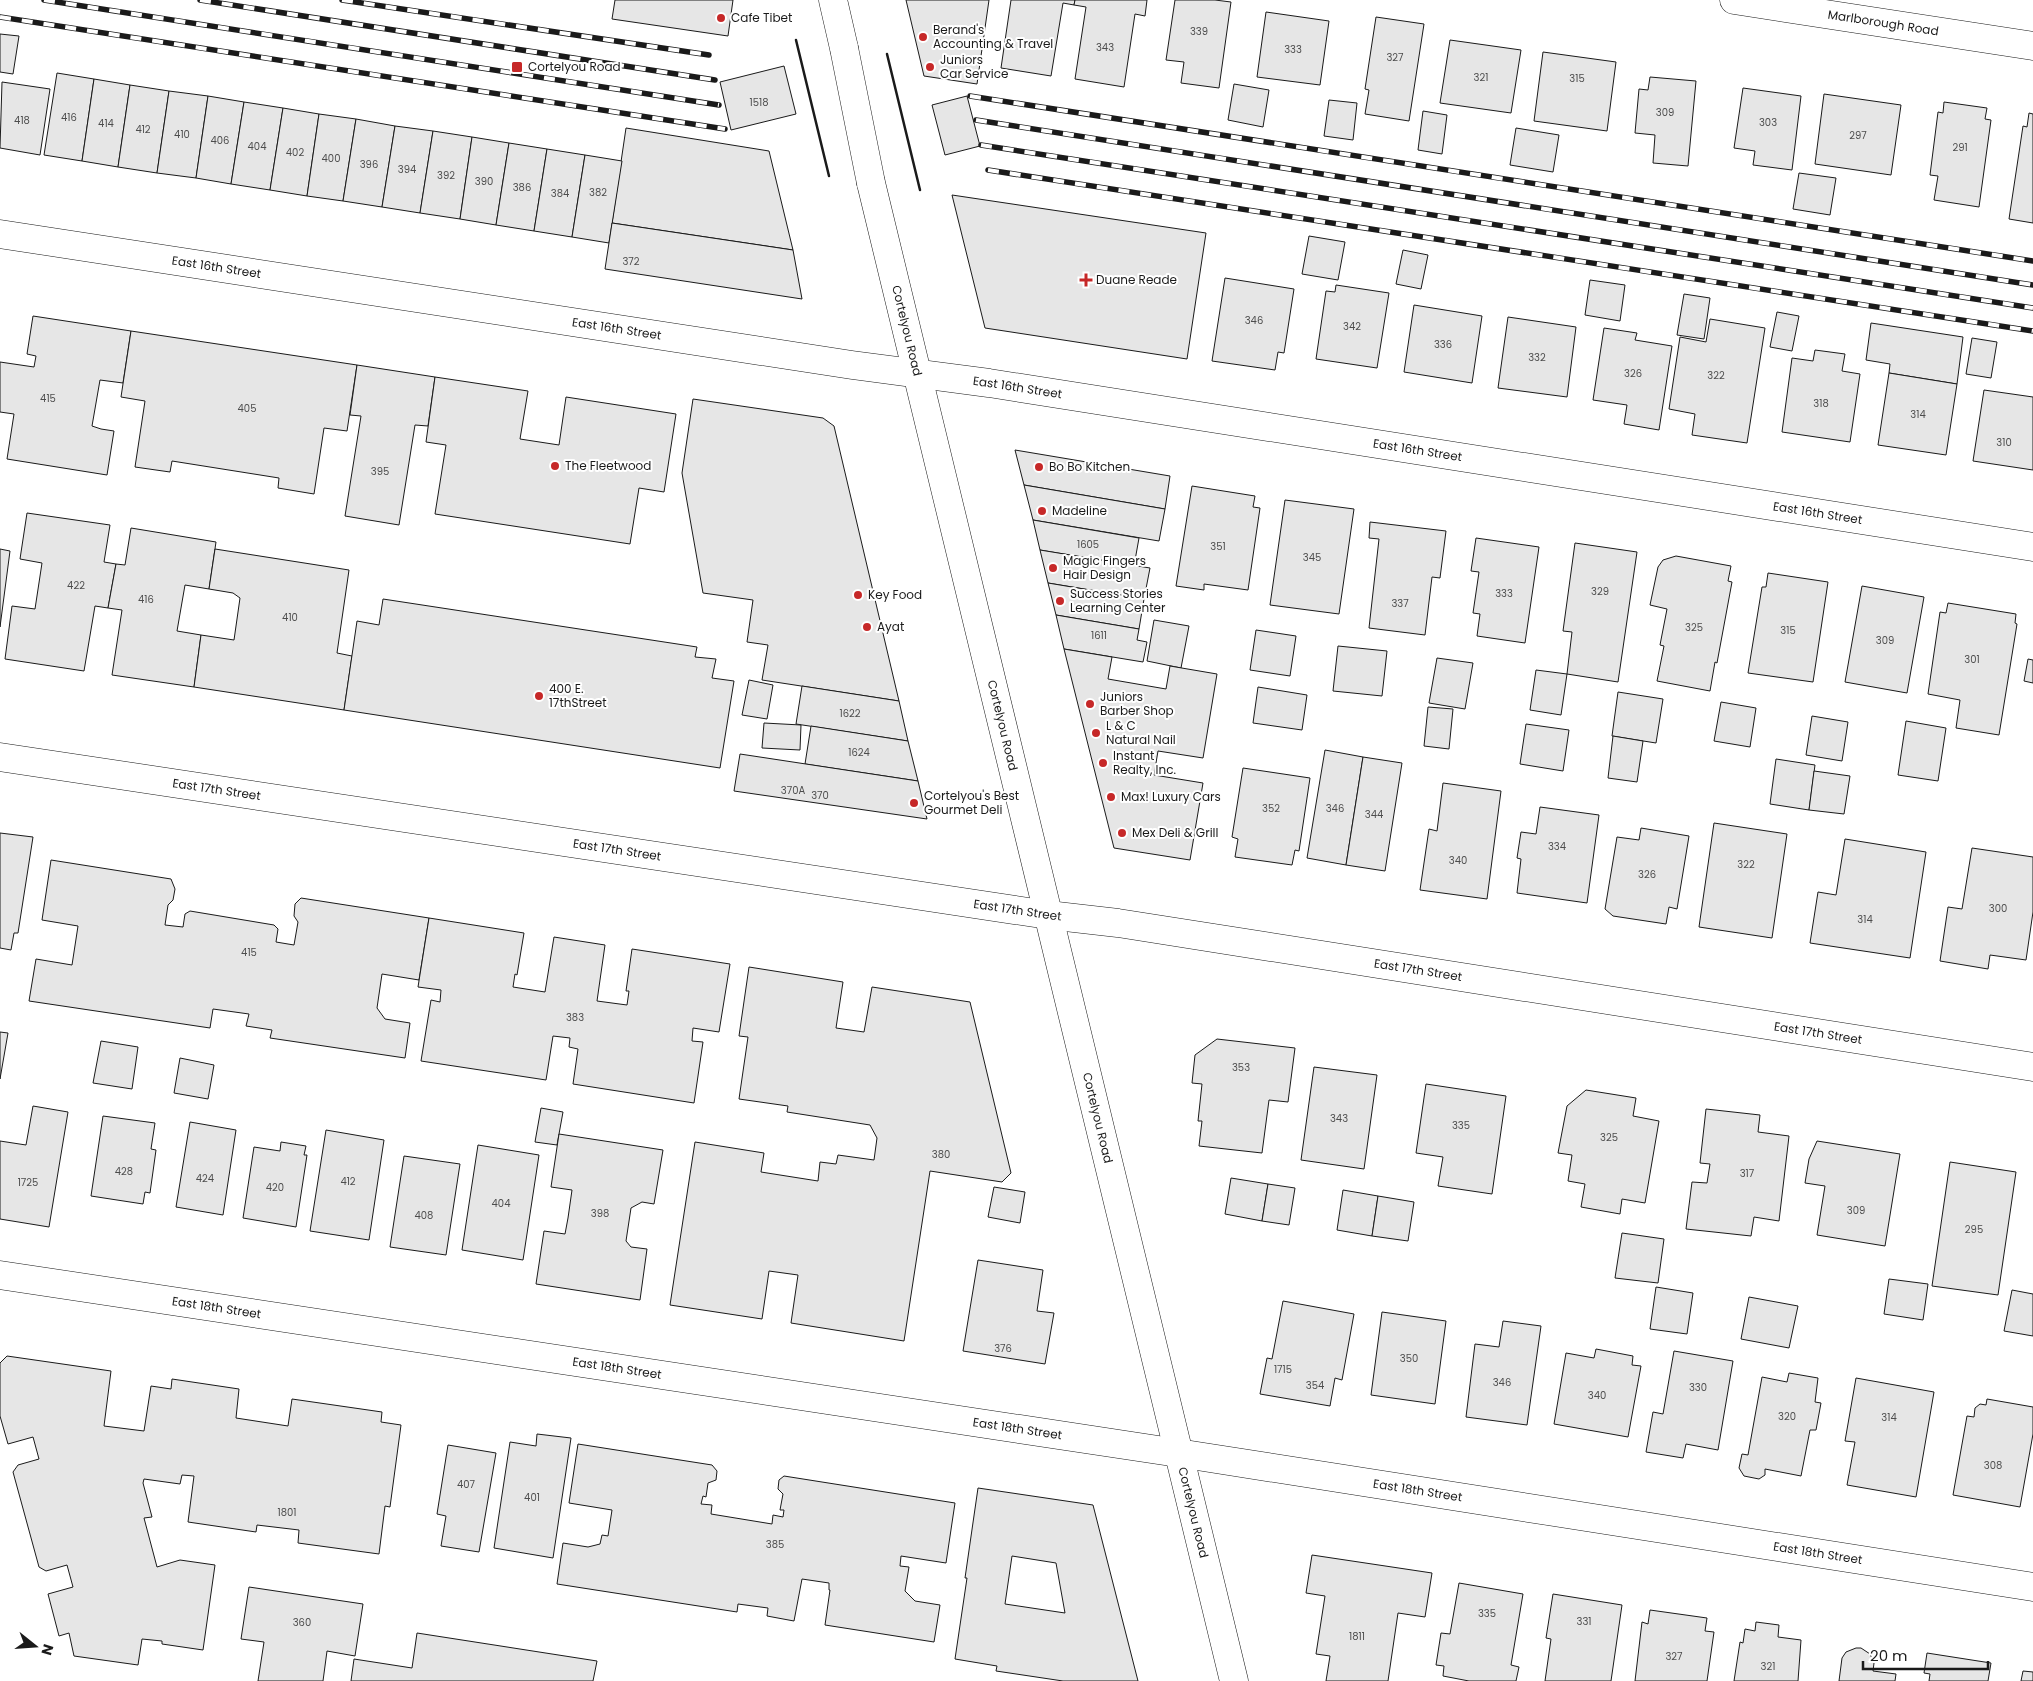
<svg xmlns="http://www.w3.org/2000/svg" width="2033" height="1681" viewBox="0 0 2033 1681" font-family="Poppins,sans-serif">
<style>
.building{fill:#e6e6e6;stroke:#1a1a1a;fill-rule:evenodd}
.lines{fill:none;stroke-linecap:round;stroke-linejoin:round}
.minor-casing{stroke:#1a1a1a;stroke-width:29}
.minor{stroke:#fff;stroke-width:28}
.rail-casing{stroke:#1a1a1a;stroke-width:5.5}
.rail{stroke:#fff;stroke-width:4;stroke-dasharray:11;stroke-linecap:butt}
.minor-bridge-casing{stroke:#1a1a1a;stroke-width:29;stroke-linecap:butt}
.minor-bridge{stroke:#fff;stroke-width:28}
.wall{stroke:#1a1a1a;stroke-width:2.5}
.poi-dot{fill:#c62828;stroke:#fff;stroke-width:2}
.labels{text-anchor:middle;stroke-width:4;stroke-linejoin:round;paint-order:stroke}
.number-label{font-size:10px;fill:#4d4d4d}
.poi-label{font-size:12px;fill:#1a1a1a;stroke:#fff;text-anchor:start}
.street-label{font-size:12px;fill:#1a1a1a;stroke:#fff}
</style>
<rect width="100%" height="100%" fill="#fff"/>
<!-- building -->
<g class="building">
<path d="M615,0H733L728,36L612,19Z"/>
<path d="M906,0H989L977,84L924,76Z"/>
<path d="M1011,0H1075L1074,5L1063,3L1051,76L1001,68Z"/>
<path d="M1075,0H1147L1145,16L1135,14L1124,87L1075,79L1086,7L1074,5Z"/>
<path d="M1175,0H1215L1231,2L1219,88L1181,83L1184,62L1166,60Z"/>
<path d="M1266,12L1329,21L1320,85L1257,77Z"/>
<path d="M1376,17L1424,24L1409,121L1365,114L1369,90L1365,89Z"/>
<path d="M0,34L19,36L13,74L0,72Z"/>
<path d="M1450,40L1521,50L1511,113L1440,103Z"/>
<path d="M1543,52L1616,62L1607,131L1534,121Z"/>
<path d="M784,66L796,114L731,130L720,82Z"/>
<path d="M57,73L94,79L82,161L44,155Z"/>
<path d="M1650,77L1696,81L1688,166L1653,163L1655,135L1635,133L1639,89L1648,90Z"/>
<path d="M94,79L130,85L118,167L82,161Z"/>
<path d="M2,82L50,89L40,155L0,148Z"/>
<path d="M1234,84L1269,90L1263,127L1228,120Z"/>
<path d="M130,85L169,91L157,173L118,167Z"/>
<path d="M1743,88L1801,96L1792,170L1753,165L1755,151L1734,148Z"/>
<path d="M169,91L208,96L196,178L157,173Z"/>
<path d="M1824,94L1901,105L1891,175L1815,164Z"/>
<path d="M208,96L244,102L231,184L196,178Z"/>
<path d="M967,96L980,146L945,155L932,105Z"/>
<path d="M1329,100L1357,103L1353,140L1324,136Z"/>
<path d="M244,102L283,108L270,190L231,184Z"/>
<path d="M1944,102L1987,108L1985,119L1991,120L1979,207L1934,200L1938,176L1930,175L1938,112L1943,113Z"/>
<path d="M283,108L319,114L307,196L270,190Z"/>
<path d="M1423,111L1447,115L1442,154L1418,150Z"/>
<path d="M2029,113L2033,114V223L2009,219L2023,126L2027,127Z"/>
<path d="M319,114L356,119L343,201L307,196Z"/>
<path d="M356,119L395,126L382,207L343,201Z"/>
<path d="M395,126L433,131L420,213L382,207Z"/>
<path d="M626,128L769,151L793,250L612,223Z"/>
<path d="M1516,128L1559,135L1553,172L1510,165Z"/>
<path d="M433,131L472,137L460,219L420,213Z"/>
<path d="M472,137L509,143L496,225L460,219Z"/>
<path d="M509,143L547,149L534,231L496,225Z"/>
<path d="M547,149L585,155L572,237L534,231Z"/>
<path d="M585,155L622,161L609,243L572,237Z"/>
<path d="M1799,173L1836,178L1830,215L1793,209Z"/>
<path d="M952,195L1206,233L1187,359L985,328Z"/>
<path d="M612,223L793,250L802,299L605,269Z"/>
<path d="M1309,236L1345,242L1338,280L1302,274Z"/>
<path d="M1403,250L1428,255L1421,289L1396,284Z"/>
<path d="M1225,278L1294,289L1284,353L1278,352L1275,370L1212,361Z"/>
<path d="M1590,280L1625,285L1620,321L1585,315Z"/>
<path d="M1336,285L1389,293L1377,368L1316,359L1326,291L1335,292Z"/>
<path d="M1684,294L1710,298L1704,339L1677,335Z"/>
<path d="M1414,305L1482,316L1472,383L1404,372Z"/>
<path d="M1777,312L1799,316L1792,351L1770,347Z"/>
<path d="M33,316L131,331L123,383L100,380L92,426L101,429L114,431L107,475L7,459L14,414L0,412V362L34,367L36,356L27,354Z"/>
<path d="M1508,317L1576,327L1567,397L1498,388Z"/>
<path d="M1710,319L1765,328L1747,443L1692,435L1695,414L1669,409L1680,337L1706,342Z"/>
<path d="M1871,323L1963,337L1957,384L1889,373L1890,364L1866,360Z"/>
<path d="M1604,328L1637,333L1635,340L1672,346L1659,430L1624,424L1627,405L1593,400Z"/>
<path d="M131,331L357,365L347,431L324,428L314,494L278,488L279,478L172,461L170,472L135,467L145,401L121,397Z"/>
<path d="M1972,338L1997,342L1991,378L1966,374Z"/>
<path d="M1815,350L1845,354L1842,371L1860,374L1850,442L1782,432L1792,358L1813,361Z"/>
<path d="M357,365L435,377L428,426L415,425L399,525L345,516L361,416L350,415Z"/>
<path d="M1889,373L1957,384L1946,455L1878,445Z"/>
<path d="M435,377L528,391L520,439L559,445L566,397L676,414L664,492L639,488L630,544L435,514L446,445L426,442Z"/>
<path d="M1984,390L2033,397V470L1973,461Z"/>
<path d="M693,399L823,418L834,426L899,701L762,680L768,645L747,642L753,600L703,593L682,473Z"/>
<path d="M1015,450L1170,476L1165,509L1024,485Z"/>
<path d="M1024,485L1165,509L1159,541L1033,520Z"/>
<path d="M1192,486L1255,496L1253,507L1260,508L1248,590L1204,584V590L1176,586Z"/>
<path d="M1285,500L1354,509L1339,614L1270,605Z"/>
<path d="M27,513L110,525L104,562L116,564L108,608L95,606L84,671L5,659L12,606L35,609L42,563L20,559Z"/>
<path d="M1033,520L1139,538L1134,566L1040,550Z"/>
<path d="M1370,522L1446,531L1440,578L1432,577L1425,635L1369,628L1379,539L1369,538Z"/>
<path d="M131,528L216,542L209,589L185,585L177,631L201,635L194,687L112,675L122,610L108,608L116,564L125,565Z"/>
<path d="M1476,538L1539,547L1525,643L1477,636L1480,614L1473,613L1479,572L1471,571Z"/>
<path d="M1575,543L1637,552L1618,682L1567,674L1572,632L1563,631Z"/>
<path d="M0,549L10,551L0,627Z"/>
<path d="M215,549L349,570L337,653L352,656L344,710L194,687L201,635L234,640L240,598L233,593L209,589Z"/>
<path d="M1040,550L1150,568L1144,599L1048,583Z"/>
<path d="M1676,556L1731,566L1728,581L1732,582L1717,663L1715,662L1710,691L1657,681L1664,646L1660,645L1667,609L1650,605L1658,567L1663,560Z"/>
<path d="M1768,573L1828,582L1813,682L1748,673L1762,587H1766Z"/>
<path d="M1048,583L1144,599L1139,629L1056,615Z"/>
<path d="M1862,586L1924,597L1907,693L1845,682Z"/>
<path d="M383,599L697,647L695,657L716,659L712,678L734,681L720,768L344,710L357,621L379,625Z"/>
<path d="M1948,603L2016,614L2015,623L2017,624L1999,735L1956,728L1960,700L1928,694L1940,612L1946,613Z"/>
<path d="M1056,615L1139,629L1137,640L1147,642L1143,662L1064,649Z"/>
<path d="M1154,620L1189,626L1181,668L1147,661Z"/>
<path d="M1256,630L1296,636L1290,676L1250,670Z"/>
<path d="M1338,646L1387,651L1382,696L1333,691Z"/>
<path d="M1064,649L1112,657L1108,679L1166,689L1170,666L1217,674L1203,758L1158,751L1154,775L1203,783L1190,860L1114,848Z"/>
<path d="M1437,658L1473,663L1465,709L1429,703Z"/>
<path d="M2028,659L2033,660V683L2024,681Z"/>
<path d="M1536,670L1567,674L1561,715L1530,710Z"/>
<path d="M749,680L773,685L767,719L742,715Z"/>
<path d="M802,686L899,701L908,741L796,724Z"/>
<path d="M1258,687L1307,695L1302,730L1253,723Z"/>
<path d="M1618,692L1663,699L1656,743L1612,736Z"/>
<path d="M1721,702L1756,708L1750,747L1714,741Z"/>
<path d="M1428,707L1453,709L1449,749L1424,746Z"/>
<path d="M1812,716L1848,722L1842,761L1806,755Z"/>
<path d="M1906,721L1946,728L1938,781L1898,775Z"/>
<path d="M764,723L801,725L800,750L762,748Z"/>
<path d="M1526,724L1569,730L1563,771L1520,764Z"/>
<path d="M811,726L908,741L918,781L805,764Z"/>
<path d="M1613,736L1643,741L1637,782L1608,778Z"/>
<path d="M1325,750L1363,757L1346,865L1307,858Z"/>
<path d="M740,754L918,781L927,819L734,791Z"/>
<path d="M1363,757L1402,763L1385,871L1346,865Z"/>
<path d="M1776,759L1815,765L1809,810L1770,804Z"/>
<path d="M1243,768L1310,778L1299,851L1295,850L1292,865L1235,857L1238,839L1232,837Z"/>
<path d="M1814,771L1850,776L1844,814L1809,810Z"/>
<path d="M1443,783L1501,791L1487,899L1420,890L1429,829L1437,831Z"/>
<path d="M1540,807L1599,815L1587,903L1517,893L1521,859L1517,858L1521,832L1536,834Z"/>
<path d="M1714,823L1787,834L1772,938L1699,927Z"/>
<path d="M1641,828L1689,836L1677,909L1669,907L1666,924L1613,916L1605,909L1617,837L1639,840Z"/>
<path d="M0,833L33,837L18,933H14L11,950L0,948Z"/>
<path d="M1845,839L1926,852L1910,958L1810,943L1818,892L1836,895Z"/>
<path d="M1972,848L2033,857V912L2026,960L1990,955L1988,969L1940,961L1948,907L1962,909Z"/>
<path d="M51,860L171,879L175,889L173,900L168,905L165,925L183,927L185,914L190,911L274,925L278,929L276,942L294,945L298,922L294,916L295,904L301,898L429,918L419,980L382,974L377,1008L385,1019L410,1023L405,1058L270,1038L272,1030L246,1026L249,1014L213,1009L210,1028L29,1001L36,959L72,965L78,926L42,920Z"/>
<path d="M429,918L524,933L517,975L515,974L513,987L545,992L554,937L605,945L597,1001L627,1005L629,991H626L632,949L730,964L719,1032L693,1028L692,1041L703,1042L694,1103L573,1084L578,1049L569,1047L570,1038L553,1036L546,1080L421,1061L431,1000L440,1002L441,990L418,987Z"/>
<path d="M749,967L843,982L836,1028L864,1032L872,987L970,1002L1011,1173L1002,1182L930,1171L904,1341L791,1323L798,1275L769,1271L762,1319L670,1305L695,1142L764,1153L761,1172L818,1181L820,1162L836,1164L838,1155L874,1160L877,1138L870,1125L787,1112L788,1106L739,1099L748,1037L739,1036Z"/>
<path d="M0,1032L8,1033L0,1079Z"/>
<path d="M1217,1039L1295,1048L1288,1102L1269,1100L1262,1153L1199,1146L1202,1121H1198L1202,1084L1192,1083L1195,1055Z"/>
<path d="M101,1041L138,1047L132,1089L93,1083Z"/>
<path d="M180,1058L214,1065L208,1099L174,1093Z"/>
<path d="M1314,1067L1377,1075L1364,1169L1301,1160Z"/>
<path d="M1426,1084L1506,1096L1492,1194L1438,1186L1443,1157L1416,1153Z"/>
<path d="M1586,1090L1636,1098L1633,1116L1659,1121L1645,1203L1622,1199L1620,1214L1581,1207L1585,1184L1568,1181L1572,1155L1558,1153L1567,1106Z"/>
<path d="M33,1106L68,1112L49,1227L0,1219V1141L26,1145Z"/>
<path d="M541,1108L563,1112L557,1145L535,1142Z"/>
<path d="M1706,1109L1760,1115L1758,1132L1789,1136L1779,1221L1754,1217L1751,1236L1686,1229L1692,1182L1707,1183L1710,1164L1700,1163Z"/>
<path d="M103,1116L155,1123L151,1149L156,1150L150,1193L145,1192L143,1204L91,1196Z"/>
<path d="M190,1122L236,1130L223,1215L176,1207Z"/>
<path d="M326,1130L384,1140L369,1240L310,1231Z"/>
<path d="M559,1134L663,1150L654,1204L642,1202L631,1208L626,1241L631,1247L647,1249L640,1300L536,1284L544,1231L565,1234L568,1218L572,1190L551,1187Z"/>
<path d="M1817,1141L1900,1154L1885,1246L1817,1235L1825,1186L1805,1183L1809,1159Z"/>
<path d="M281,1142L306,1146L304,1155H307L296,1227L243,1218L254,1147L280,1151Z"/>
<path d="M478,1145L539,1155L523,1260L462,1250Z"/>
<path d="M404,1156L460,1164L446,1255L390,1247Z"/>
<path d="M1950,1162L2016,1172L1998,1295L1932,1286Z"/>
<path d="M1231,1178L1268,1184L1262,1221L1225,1214Z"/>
<path d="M1268,1184L1295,1188L1289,1225L1262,1221Z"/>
<path d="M994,1187L1025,1192L1020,1223L988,1217Z"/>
<path d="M1343,1190L1378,1196L1372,1236L1337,1230Z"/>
<path d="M1378,1196L1414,1202L1408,1241L1372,1236Z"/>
<path d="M1622,1233L1664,1239L1658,1283L1615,1278Z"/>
<path d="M978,1260L1043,1270L1037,1311L1054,1313L1045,1364L963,1351Z"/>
<path d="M1889,1279L1928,1284L1923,1320L1884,1314Z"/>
<path d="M1656,1287L1693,1293L1687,1334L1650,1329Z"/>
<path d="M2012,1290L2033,1294V1336L2004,1331Z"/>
<path d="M1749,1297L1798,1306L1789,1348L1741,1339Z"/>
<path d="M1283,1301L1354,1314L1342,1380L1335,1378L1330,1406L1260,1394L1267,1358L1272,1359Z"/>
<path d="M1382,1312L1446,1321L1435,1404L1371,1395Z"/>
<path d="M1503,1321L1541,1326L1527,1425L1466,1417L1475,1344L1499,1347Z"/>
<path d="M1596,1349L1633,1356L1632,1365L1641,1366L1628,1437L1554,1424L1566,1353L1594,1358Z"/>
<path d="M1674,1351L1733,1361L1718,1450L1686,1444L1683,1458L1646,1452L1653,1412L1663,1414Z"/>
<path d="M7,1356L111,1371L104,1426L144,1431L151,1386L171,1389L172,1379L239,1389L236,1418L288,1426L292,1399L382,1412L381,1422L401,1425L390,1507L385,1506L379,1554L298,1543L299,1530L257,1525L256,1532L188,1522L194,1476L182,1475L180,1484L144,1479L143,1483L152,1517L144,1518L157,1567L180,1560L215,1565L203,1650L162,1644V1641L142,1639L138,1665L74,1656L69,1633L59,1636L48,1594L73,1587L67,1565L46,1571L39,1567L13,1472L18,1465L39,1459L33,1437L8,1444L0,1416V1363Z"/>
<path d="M1789,1373L1818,1378L1815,1402L1821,1403L1816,1430H1810L1801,1476L1765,1469V1475L1759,1479L1744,1476L1739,1468L1742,1454L1748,1455L1762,1377L1787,1382Z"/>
<path d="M1856,1378L1934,1392L1916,1497L1847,1485L1855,1442L1845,1441Z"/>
<path d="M1987,1399L2033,1407V1434L2020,1507L1953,1495L1967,1416L1974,1417L1975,1408L1980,1404L1986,1405Z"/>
<path d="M537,1434L571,1438L553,1558L494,1548L510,1442L536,1446Z"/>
<path d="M578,1444L712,1465L717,1471L716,1480L708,1483L706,1497L703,1496L701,1504L712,1505L711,1514L772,1524L773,1515L783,1517L784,1510H780L783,1494L778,1489L779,1480L784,1476L955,1503L946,1563L901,1556L900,1566L909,1567L905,1591L915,1601L940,1605L934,1642L825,1625L830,1590H829V1583L802,1579L794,1621L767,1616L768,1608L738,1604L737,1612L557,1584L563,1543L588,1547L600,1544L602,1535L608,1536L612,1510L569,1503Z"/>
<path d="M448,1445L496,1453L479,1552L441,1546L446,1516L437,1514Z"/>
<path d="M978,1488L1093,1505L1138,1681H1063L996,1671L997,1666L955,1659L967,1578H965ZM1012,1556L1056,1563L1065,1613L1005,1604Z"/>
<path d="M1312,1555L1432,1573L1425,1617L1398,1613L1388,1681H1326L1330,1656L1316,1654L1325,1596L1306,1593Z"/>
<path d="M1459,1583L1523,1594L1511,1665L1519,1667L1516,1681H1469L1443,1676L1444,1666L1436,1665L1441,1633L1450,1634Z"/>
<path d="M249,1587L363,1604L355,1656L327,1651L323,1681H258L264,1642L241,1639Z"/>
<path d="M1553,1594L1622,1605L1611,1681H1545L1551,1639L1546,1638Z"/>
<path d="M1650,1610L1707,1618L1705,1631L1714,1632L1707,1681H1635L1642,1622L1648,1624Z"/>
<path d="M1756,1622L1779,1625L1778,1637L1801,1640L1798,1681H1734L1740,1642L1743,1643L1745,1629L1755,1631Z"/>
<path d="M417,1633L597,1661L593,1681H351L354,1659L412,1668Z"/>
<path d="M1856,1648H1861L1870,1654L1874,1663L1873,1671L1896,1674L1895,1681H1839L1842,1658L1846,1652Z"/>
<path d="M1927,1653L1991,1663L1988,1681H1929L1930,1674L1924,1673Z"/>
<path d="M2023,1671L2033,1672V1681H2021Z"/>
</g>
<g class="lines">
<defs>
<g id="minor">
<path d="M833,0L844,48"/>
<path id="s1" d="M1734,0L2033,46"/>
<path id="s2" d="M871,183L1234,1681"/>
<path id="s3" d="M0,234L852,365L989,383L2033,547"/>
<path id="s4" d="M0,757L1048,915L1118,923L2033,1067"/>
<path id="s5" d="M0,1275L1178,1453L2033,1587"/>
</g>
</defs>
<!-- minor casing -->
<use href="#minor" class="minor-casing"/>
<!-- minor -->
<use href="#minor" class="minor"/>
<defs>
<g id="rail">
<path d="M44,0L719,105"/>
<path d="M200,0L715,80"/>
<path d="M342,0L709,55"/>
<path d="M0,17L725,129"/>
<path d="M970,96L2033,261"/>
<path d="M976,120L2033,285"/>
<path d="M981,145L2033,308"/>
<path d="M988,170L2033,331"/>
</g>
</defs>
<!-- rail casing -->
<use href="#rail" class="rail-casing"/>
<!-- rail -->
<use href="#rail" class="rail"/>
<defs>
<path id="minor-bridge" d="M844,48L871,183"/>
</defs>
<!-- minor-bridge casing -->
<use href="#minor-bridge" class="minor-bridge-casing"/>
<!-- minor-bridge -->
<use href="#minor-bridge" class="minor-bridge"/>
<!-- wall -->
<g class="wall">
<path d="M796,40L829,176"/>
<path d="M887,54L920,190"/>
</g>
</g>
<!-- markers -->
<g class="poi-dot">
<circle cx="721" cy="18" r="5"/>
<circle cx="923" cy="37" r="5"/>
<rect x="511" y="61" width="12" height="12" rx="2.5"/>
<circle cx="930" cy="67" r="5"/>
<path d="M1083.5 272.5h5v5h5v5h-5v5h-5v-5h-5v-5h5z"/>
<circle cx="555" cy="466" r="5"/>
<circle cx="1039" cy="467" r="5"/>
<circle cx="1042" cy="511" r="5"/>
<circle cx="1053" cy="568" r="5"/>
<circle cx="858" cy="595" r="5"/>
<circle cx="1060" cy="601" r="5"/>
<circle cx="867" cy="627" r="5"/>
<circle cx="539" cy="696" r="5"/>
<circle cx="1090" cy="704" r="5"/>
<circle cx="1096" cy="733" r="5"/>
<circle cx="1103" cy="763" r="5"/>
<circle cx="1111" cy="797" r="5"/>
<circle cx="914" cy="803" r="5"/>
<circle cx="1122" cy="833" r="5"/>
</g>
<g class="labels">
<!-- number labels -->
<g class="number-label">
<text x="1199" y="35">339</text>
<text x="1105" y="51">343</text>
<text x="1293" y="53">333</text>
<text x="1395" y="61">327</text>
<text x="1481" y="81">321</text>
<text x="1577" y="82">315</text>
<text x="759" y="106">1518</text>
<text x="1665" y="116">309</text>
<text x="69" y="121">416</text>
<text x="22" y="124">418</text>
<text x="1768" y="126">303</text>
<text x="106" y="127">414</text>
<text x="143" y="133">412</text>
<text x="182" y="138">410</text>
<text x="1858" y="139">297</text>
<text x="220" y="144">406</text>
<text x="257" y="150">404</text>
<text x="1960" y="151">291</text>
<text x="295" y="156">402</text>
<text x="331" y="162">400</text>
<text x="369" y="168">396</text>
<text x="407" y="173">394</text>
<text x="446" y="179">392</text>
<text x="484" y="185">390</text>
<text x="522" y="191">386</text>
<text x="598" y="196">382</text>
<text x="560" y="197">384</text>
<text x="631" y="265">372</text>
<text x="1254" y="324">346</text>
<text x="1352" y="330">342</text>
<text x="1443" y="348">336</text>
<text x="1537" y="361">332</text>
<text x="1633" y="377">326</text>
<text x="1716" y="379">322</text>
<text x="48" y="402">415</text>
<text x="1821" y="407">318</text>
<text x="247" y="412">405</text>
<text x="1918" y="418">314</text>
<text x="2004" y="446">310</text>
<text x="380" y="475">395</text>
<text x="1088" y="548">1605</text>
<text x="1218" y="550">351</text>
<text x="1312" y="561">345</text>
<text x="76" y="589">422</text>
<text x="1600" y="595">329</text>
<text x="1504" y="597">333</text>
<text x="146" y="603">416</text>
<text x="1400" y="607">337</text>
<text x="290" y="621">410</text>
<text x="1694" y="631">325</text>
<text x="1788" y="634">315</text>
<text x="1099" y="639">1611</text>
<text x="1885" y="644">309</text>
<text x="1972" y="663">301</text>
<text x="850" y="717">1622</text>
<text x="859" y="756">1624</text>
<text x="793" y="794">370A</text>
<text x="820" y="799">370</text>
<text x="1271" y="812">352</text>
<text x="1335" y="812">346</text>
<text x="1374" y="818">344</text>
<text x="1557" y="850">334</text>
<text x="1458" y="864">340</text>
<text x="1746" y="868">322</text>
<text x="1647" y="878">326</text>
<text x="1998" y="912">300</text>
<text x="1865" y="923">314</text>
<text x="249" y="956">415</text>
<text x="575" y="1021">383</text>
<text x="1241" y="1071">353</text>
<text x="1339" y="1122">343</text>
<text x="1461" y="1129">335</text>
<text x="1609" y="1141">325</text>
<text x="941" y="1158">380</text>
<text x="124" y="1175">428</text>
<text x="1747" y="1177">317</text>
<text x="205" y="1182">424</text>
<text x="348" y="1185">412</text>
<text x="28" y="1186">1725</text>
<text x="275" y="1191">420</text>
<text x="501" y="1207">404</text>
<text x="1856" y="1214">309</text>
<text x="600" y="1217">398</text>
<text x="424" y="1219">408</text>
<text x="1974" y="1233">295</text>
<text x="1003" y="1352">376</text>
<text x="1409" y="1362">350</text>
<text x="1283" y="1373">1715</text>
<text x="1502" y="1386">346</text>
<text x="1315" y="1389">354</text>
<text x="1698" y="1391">330</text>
<text x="1597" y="1399">340</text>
<text x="1787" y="1420">320</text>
<text x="1889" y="1421">314</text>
<text x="1993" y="1469">308</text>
<text x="466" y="1488">407</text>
<text x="532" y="1501">401</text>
<text x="287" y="1516">1801</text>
<text x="775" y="1548">385</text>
<text x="1487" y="1617">335</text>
<text x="1584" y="1625">331</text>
<text x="302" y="1626">360</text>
<text x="1357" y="1640">1811</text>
<text x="1674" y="1660">327</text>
<text x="1768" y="1670">321</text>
</g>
<!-- poi labels -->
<g class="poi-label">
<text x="731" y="22">Cafe Tibet</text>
<text x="933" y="34">Berand's<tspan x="933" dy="14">Accounting &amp; Travel</tspan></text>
<text x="940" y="64">Juniors<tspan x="940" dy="14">Car Service</tspan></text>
<text x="528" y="71">Cortelyou Road</text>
<text x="1096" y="284">Duane Reade</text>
<text x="565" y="470">The Fleetwood</text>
<text x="1049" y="471">Bo Bo Kitchen</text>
<text x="1052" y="515">Madeline</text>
<text x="1063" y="565">Magic Fingers<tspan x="1063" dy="14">Hair Design</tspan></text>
<text x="1070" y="598">Success Stories<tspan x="1070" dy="14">Learning Center</tspan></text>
<text x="868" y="599">Key Food</text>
<text x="877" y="631">Ayat</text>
<text x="549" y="693">400 E.<tspan x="549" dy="14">17thStreet</tspan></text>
<text x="1100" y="701">Juniors<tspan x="1100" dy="14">Barber Shop</tspan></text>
<text x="1106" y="730">L &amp; C<tspan x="1106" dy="14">Natural Nail</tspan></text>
<text x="1113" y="760">Instant<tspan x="1113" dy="14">Realty, Inc.</tspan></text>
<text x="924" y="800">Cortelyou's Best<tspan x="924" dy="14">Gourmet Deli</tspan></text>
<text x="1121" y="801">Max! Luxury Cars</text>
<text x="1132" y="837">Mex Deli &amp; Grill</text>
</g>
<!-- street labels -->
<g class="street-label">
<text dy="4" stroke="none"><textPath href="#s1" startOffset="151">Marlborough Road</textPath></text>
<text dy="4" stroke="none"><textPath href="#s3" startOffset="219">East 16th Street</textPath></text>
<text dy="4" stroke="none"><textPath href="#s3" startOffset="624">East 16th Street</textPath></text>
<text dy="4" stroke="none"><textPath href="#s2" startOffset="152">Cortelyou Road</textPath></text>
<text dy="4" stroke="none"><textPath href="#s3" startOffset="1029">East 16th Street</textPath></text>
<text dy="4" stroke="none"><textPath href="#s3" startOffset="1434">East 16th Street</textPath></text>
<text dy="4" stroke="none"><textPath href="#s3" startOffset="1839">East 16th Street</textPath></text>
<text dy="4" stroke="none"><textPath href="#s2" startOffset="558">Cortelyou Road</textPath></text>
<text dy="4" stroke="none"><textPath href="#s4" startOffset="219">East 17th Street</textPath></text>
<text dy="4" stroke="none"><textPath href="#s4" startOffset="624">East 17th Street</textPath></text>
<text dy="4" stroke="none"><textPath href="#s4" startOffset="1029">East 17th Street</textPath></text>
<text dy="4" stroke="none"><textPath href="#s4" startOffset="1434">East 17th Street</textPath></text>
<text dy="4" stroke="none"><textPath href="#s4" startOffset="1839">East 17th Street</textPath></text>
<text dy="4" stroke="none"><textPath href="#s2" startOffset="962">Cortelyou Road</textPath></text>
<text dy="4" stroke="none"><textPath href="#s5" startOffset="219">East 18th Street</textPath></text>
<text dy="4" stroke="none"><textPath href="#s5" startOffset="624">East 18th Street</textPath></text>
<text dy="4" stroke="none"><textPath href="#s5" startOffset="1029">East 18th Street</textPath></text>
<text dy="4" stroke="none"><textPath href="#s5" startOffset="1434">East 18th Street</textPath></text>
<text dy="4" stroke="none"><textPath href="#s2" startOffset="1368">Cortelyou Road</textPath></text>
<text dy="4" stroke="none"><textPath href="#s5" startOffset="1839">East 18th Street</textPath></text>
</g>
</g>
<!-- north arrow -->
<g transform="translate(35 1646) rotate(107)" stroke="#ffffff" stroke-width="4" paint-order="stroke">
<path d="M0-4L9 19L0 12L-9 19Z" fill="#1a1a1a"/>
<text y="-8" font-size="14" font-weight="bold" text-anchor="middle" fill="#1a1a1a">N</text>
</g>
<!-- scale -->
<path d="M1863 1661v8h125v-8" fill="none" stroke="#1a1a1a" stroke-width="2.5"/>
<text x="1870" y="1661" font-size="15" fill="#1a1a1a" stroke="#ffffff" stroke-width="4" paint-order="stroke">20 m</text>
</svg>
